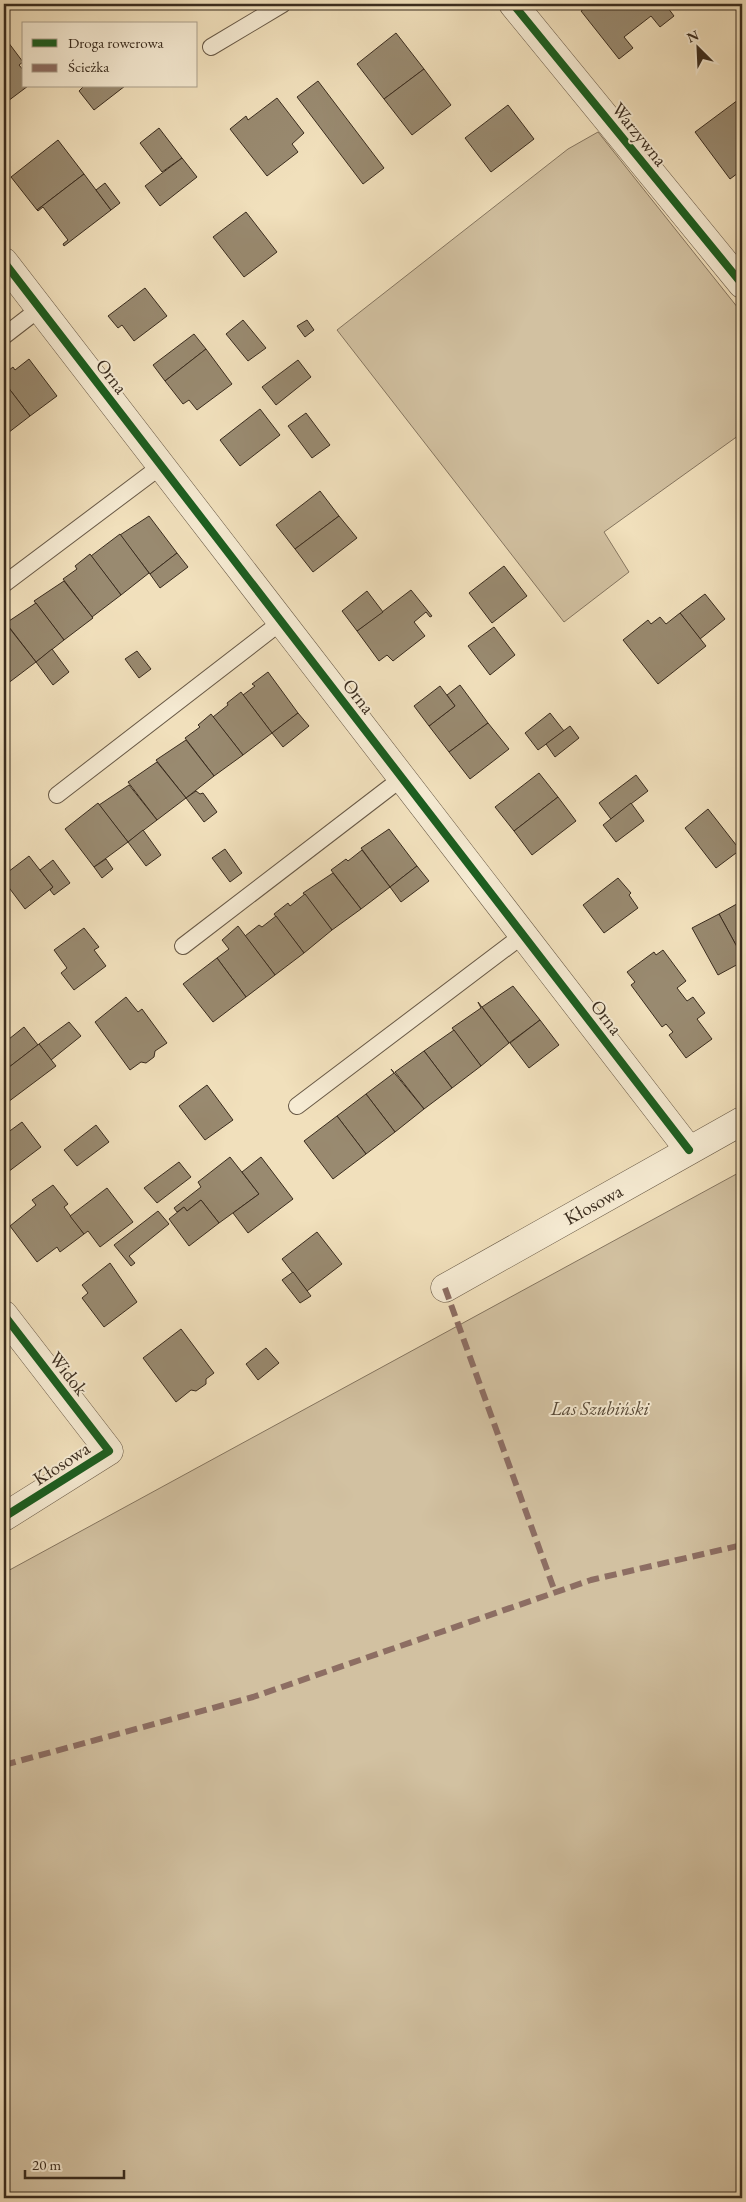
<svg xmlns="http://www.w3.org/2000/svg" width="746" height="2202" viewBox="0 0 746 2202" font-family="'EB Garamond',serif">
<style>
.green{fill:#d2c1a1;stroke:#867660}
.building{fill:#998a70;stroke:#3a2c1e}
.lines{fill:none;stroke-linecap:round;stroke-linejoin:round}
.lane-casing{stroke:#685946;stroke-width:18}
.street-casing{stroke:#685946;stroke-width:29}
.lane{stroke:#f6ebd3;stroke-width:16}
.street{stroke:#f6ebd3;stroke-width:28}
.quiet{stroke:#8d6e63;stroke-width:6;stroke-dasharray:12 6;stroke-linecap:butt}
.cycleway-casing{stroke:#f6ebd3;stroke-width:11}
.cycleway{stroke:#1b5e20;stroke-width:8}
.labels{text-anchor:middle;stroke-width:4;stroke-linejoin:round;paint-order:stroke}
.street-label{font-size:19px;fill:#3a2c1e;stroke:#f6ebd3}
.park-label{font-size:19px;font-style:italic;fill:#584a38;stroke:#f6ebd3}
</style>
<rect width="100%" height="100%" fill="#f1e0bc"/>
<filter id="stains"><feTurbulence type="fractalNoise" baseFrequency=".004" numOctaves="4"/><feColorMatrix values="0 0 0 0 .2 0 0 0 0 .09 0 0 0 0 .02 0 0 0 .5 -.17"/></filter>
<radialGradient id="worn" r=".72"><stop offset=".6" stop-color="#630" stop-opacity="0"/><stop offset="1" stop-color="#630" stop-opacity=".3"/></radialGradient>
<!-- green -->
<g class="green">
<path d="M598,132L742,313V433L604,532L629,572L564,622L337,330L568,149Z"/>
<path d="M742,1171V2198H4V1573Z"/>
</g>
<!-- building -->
<g class="building">
<path d="M591,4H665L674,16L660,27L651,16L624,37L633,48L619,59L581,11Z"/>
<path d="M396,33L424,69L384,99L357,64Z"/>
<path d="M8,42L23,62L19,65L24,71V86H28L4,104V45Z"/>
<path d="M424,69L451,105L412,135L384,99Z"/>
<path d="M318,81L384,168L363,184L297,97Z"/>
<path d="M84,86H125L94,110L79,91Z"/>
<path d="M742,97V170L730,179L695,132Z"/>
<path d="M277,98L304,133L292,144L298,152L267,176L230,129L246,116L248,120Z"/>
<path d="M508,105L534,139L491,172L465,138Z"/>
<path d="M159,128L182,158L162,172L140,143Z"/>
<path d="M58,140L84,174L37,210L11,177Z"/>
<path d="M182,158L197,177L160,206L145,186Z"/>
<path d="M84,174L111,210L64,246L63,244L68,240L43,207L38,211L37,210Z"/>
<path d="M105,183L120,203L111,210L96,190Z"/>
<path d="M246,212L277,252L244,277L213,237Z"/>
<path d="M145,288L167,316L134,341L122,325L118,328L108,316Z"/>
<path d="M243,320L266,348L248,361L226,334Z"/>
<path d="M307,320L314,330L305,337L297,326Z"/>
<path d="M194,334L206,349L165,381L153,365Z"/>
<path d="M206,349L232,384L197,410L189,400L183,404L165,381Z"/>
<path d="M29,359L57,396L30,416L4,382V374L13,367L15,370Z"/>
<path d="M298,360L311,377L276,405L262,387Z"/>
<path d="M4,382L30,416L4,436Z"/>
<path d="M260,409L280,435L240,466L220,440Z"/>
<path d="M306,413L330,445L312,458L288,426Z"/>
<path d="M320,491L339,516L295,549L276,525Z"/>
<path d="M149,516L177,553L150,574L120,535Z"/>
<path d="M339,516L357,538L313,572L295,549Z"/>
<path d="M120,534L149,573L121,595L91,556Z"/>
<path d="M177,553L188,567L160,588L150,574Z"/>
<path d="M90,554L121,595L92,617L63,579L77,569L75,566Z"/>
<path d="M504,566L527,596L492,623L469,593Z"/>
<path d="M64,581L93,618L64,640L34,601Z"/>
<path d="M411,590L432,616L430,617L426,612L414,622L425,636L393,661L387,655L379,661L357,631Z"/>
<path d="M367,591L383,612L357,631L342,611Z"/>
<path d="M705,594L725,619L700,639L680,613Z"/>
<path d="M36,603L64,640L36,662L6,623Z"/>
<path d="M680,613L706,646L658,684L623,640L648,620L651,624L660,617L666,624Z"/>
<path d="M7,625L36,662L7,684L4,680V628Z"/>
<path d="M494,627L515,655L490,675L468,646Z"/>
<path d="M52,649L69,672L53,685L36,662Z"/>
<path d="M137,651L151,669L139,678L125,659Z"/>
<path d="M268,672L298,713L272,733L243,695L255,686L252,684Z"/>
<path d="M460,685L488,723L449,752L429,726L455,706L447,695Z"/>
<path d="M440,686L455,706L429,726L414,706Z"/>
<path d="M241,692L272,733L243,755L213,717L228,705L227,703Z"/>
<path d="M298,713L309,726L283,747L272,733Z"/>
<path d="M550,713L564,731L538,750L525,733Z"/>
<path d="M211,714L243,755L214,776L185,738L200,727L198,725Z"/>
<path d="M488,723L509,749L470,779L449,752Z"/>
<path d="M570,726L579,738L555,757L546,744Z"/>
<path d="M186,740L214,776L186,798L156,760Z"/>
<path d="M157,762L186,798L157,820L128,782Z"/>
<path d="M539,773L558,797L514,831L495,807Z"/>
<path d="M636,775L648,791L611,819L599,803Z"/>
<path d="M129,785L157,820L128,842L99,805Z"/>
<path d="M196,791L200,794L203,793L217,812L204,822L186,798Z"/>
<path d="M558,797L576,821L532,855L514,831Z"/>
<path d="M98,803L128,842L94,867L65,829Z"/>
<path d="M631,803L644,821L616,842L603,825Z"/>
<path d="M708,809L740,850L716,868L685,828Z"/>
<path d="M389,829L417,866L390,887L361,848Z"/>
<path d="M143,830L161,855L146,866L128,842Z"/>
<path d="M225,849L242,873L230,882L212,858Z"/>
<path d="M362,850L390,887L361,909L331,870L346,859L348,861Z"/>
<path d="M29,856L53,887L25,909L4,881V875Z"/>
<path d="M106,859L113,869L102,878L94,867Z"/>
<path d="M53,860L70,883L54,895L50,890L53,887L40,870Z"/>
<path d="M417,866L429,881L401,902L390,887Z"/>
<path d="M333,873L361,909L332,930L303,893Z"/>
<path d="M618,878L631,893L629,895L638,908L604,933L583,905Z"/>
<path d="M305,894L332,930L304,953L274,914L288,903L290,906Z"/>
<path d="M742,901V956L719,914Z"/>
<path d="M719,914L742,956V962L718,975L692,928Z"/>
<path d="M276,916L304,953L275,975L245,936L259,925L262,927Z"/>
<path d="M238,926L275,975L246,997L217,958L229,949L222,940Z"/>
<path d="M84,928L99,947L94,950L106,966L74,990L61,973L67,968L54,950Z"/>
<path d="M663,950L686,981L677,988L687,1001L693,997L705,1013L697,1019L712,1039L686,1058L669,1035L673,1032L666,1024L662,1027L631,985L635,982L627,972L654,952L656,955Z"/>
<path d="M217,958L246,997L213,1022L183,984Z"/>
<path d="M513,986L540,1020L509,1043L482,1007Z"/>
<path d="M126,997L138,1012L142,1009L167,1043L155,1051L154,1057L146,1063L141,1062L130,1070L95,1022Z"/>
<path d="M478,1002L509,1043L481,1066L452,1028L481,1008Z"/>
<path d="M540,1020L559,1045L529,1068L510,1043Z"/>
<path d="M69,1022L81,1036L51,1060L39,1044Z"/>
<path d="M24,1027L38,1045L4,1071V1043Z"/>
<path d="M454,1030L481,1066L452,1088L424,1051Z"/>
<path d="M39,1044L56,1066L4,1105V1071Z"/>
<path d="M424,1051L452,1088L424,1109L395,1072Z"/>
<path d="M391,1069L424,1109L395,1132L366,1094L394,1073Z"/>
<path d="M207,1085L233,1120L205,1140L179,1106Z"/>
<path d="M366,1094L395,1132L366,1154L337,1116Z"/>
<path d="M337,1116L366,1154L333,1179L304,1141Z"/>
<path d="M22,1122L41,1147L4,1175V1129L7,1133Z"/>
<path d="M96,1125L109,1142L77,1166L64,1150Z"/>
<path d="M230,1157L259,1194L219,1223L201,1200L187,1211L184,1207L177,1212L174,1208L201,1187L198,1182Z"/>
<path d="M261,1157L293,1199L248,1233L233,1213L259,1194L242,1172Z"/>
<path d="M179,1162L191,1177L157,1203L144,1188Z"/>
<path d="M53,1185L68,1204L64,1207L84,1234L60,1252L57,1247L37,1262L10,1226L36,1205L32,1200Z"/>
<path d="M107,1188L133,1222L100,1247L88,1231L84,1234L70,1216Z"/>
<path d="M201,1200L219,1223L189,1246L169,1219L184,1207L187,1211Z"/>
<path d="M158,1211L169,1224L129,1256L135,1263L131,1266L114,1245Z"/>
<path d="M317,1232L342,1264L307,1291L282,1259Z"/>
<path d="M110,1263L137,1302L104,1327L82,1298L88,1293L82,1285Z"/>
<path d="M293,1272L311,1296L300,1303L282,1280Z"/>
<path d="M181,1329L214,1373L206,1379V1384L196,1391L191,1390L176,1402L143,1358Z"/>
<path d="M266,1348L279,1363L258,1380L246,1364Z"/>
</g>
<g class="lines">
<defs>
<g id="lane">
<path d="M211,47L283,4"/>
<path d="M4,336L39,309"/>
<path d="M4,584L161,466"/>
<path d="M57,795L281,622"/>
<path d="M183,946L402,778"/>
<path d="M297,1106L523,935"/>
</g>
<g id="street">
<path d="M513,4L742,284"/>
<path d="M4,262L689,1150"/>
<path d="M445,1288L742,1121"/>
<path d="M4,1315L109,1451L4,1517"/>
</g>
</defs>
<!-- lane casing -->
<use href="#lane" class="lane-casing"/>
<!-- street casing -->
<use href="#street" class="street-casing"/>
<!-- lane -->
<use href="#lane" class="lane"/>
<!-- street -->
<use href="#street" class="street"/>
<!-- quiet -->
<g class="quiet">
<path d="M445,1288L555,1592"/>
<path d="M4,1765L253,1697L591,1580L742,1545"/>
</g>
<defs>
<g id="cycleway">
<path d="M513,4L742,284"/>
<path d="M4,262L689,1150"/>
<path d="M4,1315L109,1451L4,1517"/>
</g>
</defs>
<!-- cycleway casing -->
<use href="#cycleway" class="cycleway-casing"/>
<!-- cycleway -->
<use href="#cycleway" class="cycleway"/>
</g>
<g class="labels">
<!-- street labels -->
<g class="street-label">
<text transform="translate(640 134) rotate(51)" y="7">Warzywna</text>
<text transform="translate(112 376) rotate(52)" y="7">Orna</text>
<text transform="translate(359 696) rotate(52)" y="7">Orna</text>
<text transform="translate(607 1017) rotate(52)" y="7">Orna</text>
<text transform="translate(593 1204) rotate(-29)" y="7">Kłosowa</text>
<text transform="translate(69 1373) rotate(52)" y="7">Widok</text>
<text transform="translate(61 1463) rotate(-33)" y="7">Kłosowa</text>
</g>
<!-- park labels -->
<g class="park-label">
<text x="600" y="1415">Las Szubiński</text>
</g>
</g>
<!-- margin -->
<rect width="746" height="2202" fill="none" stroke="#f1e0bc" stroke-width="20"/>
<rect x="5" y="5" width="736" height="2192" fill="none" stroke="#3a2c1e" stroke-width="2.5"/>
<rect x="10" y="10" width="726" height="2182" fill="none" stroke="#3a2c1e"/>
<!-- legend -->
<rect x="22" y="22" width="175" height="65" fill="#f6ebd3" stroke="#ab9f8b"/>
<rect x="32" y="39" width="25" height="8" fill="#1b5e20" stroke="#ab9f8b"/>
<text x="68" y="48" font-size="15" fill="#3a2c1e">Droga rowerowa</text>
<rect x="32" y="64" width="25" height="8" fill="#8d6e63" stroke="#ab9f8b"/>
<text x="68" y="72" font-size="15" fill="#3a2c1e">Ścieżka</text>
<!-- north arrow -->
<g transform="translate(698 48) rotate(336)" stroke="#f6ebd3" stroke-width="4" paint-order="stroke">
<path d="M0-4L9 19L0 12L-9 19Z" fill="#3a2c1e"/>
<text y="-8" font-size="14" font-weight="bold" text-anchor="middle" fill="#3a2c1e">N</text>
</g>
<!-- scale -->
<path d="M25 2170v8h99v-8" fill="none" stroke="#3a2c1e" stroke-width="2.5"/>
<text x="32" y="2170" font-size="15" fill="#3a2c1e" stroke="#f6ebd3" stroke-width="4" paint-order="stroke">20 m</text>
<rect width="100%" height="100%" filter="url(#stains)"/>
<rect width="100%" height="100%" fill="url(#worn)"/>
</svg>
